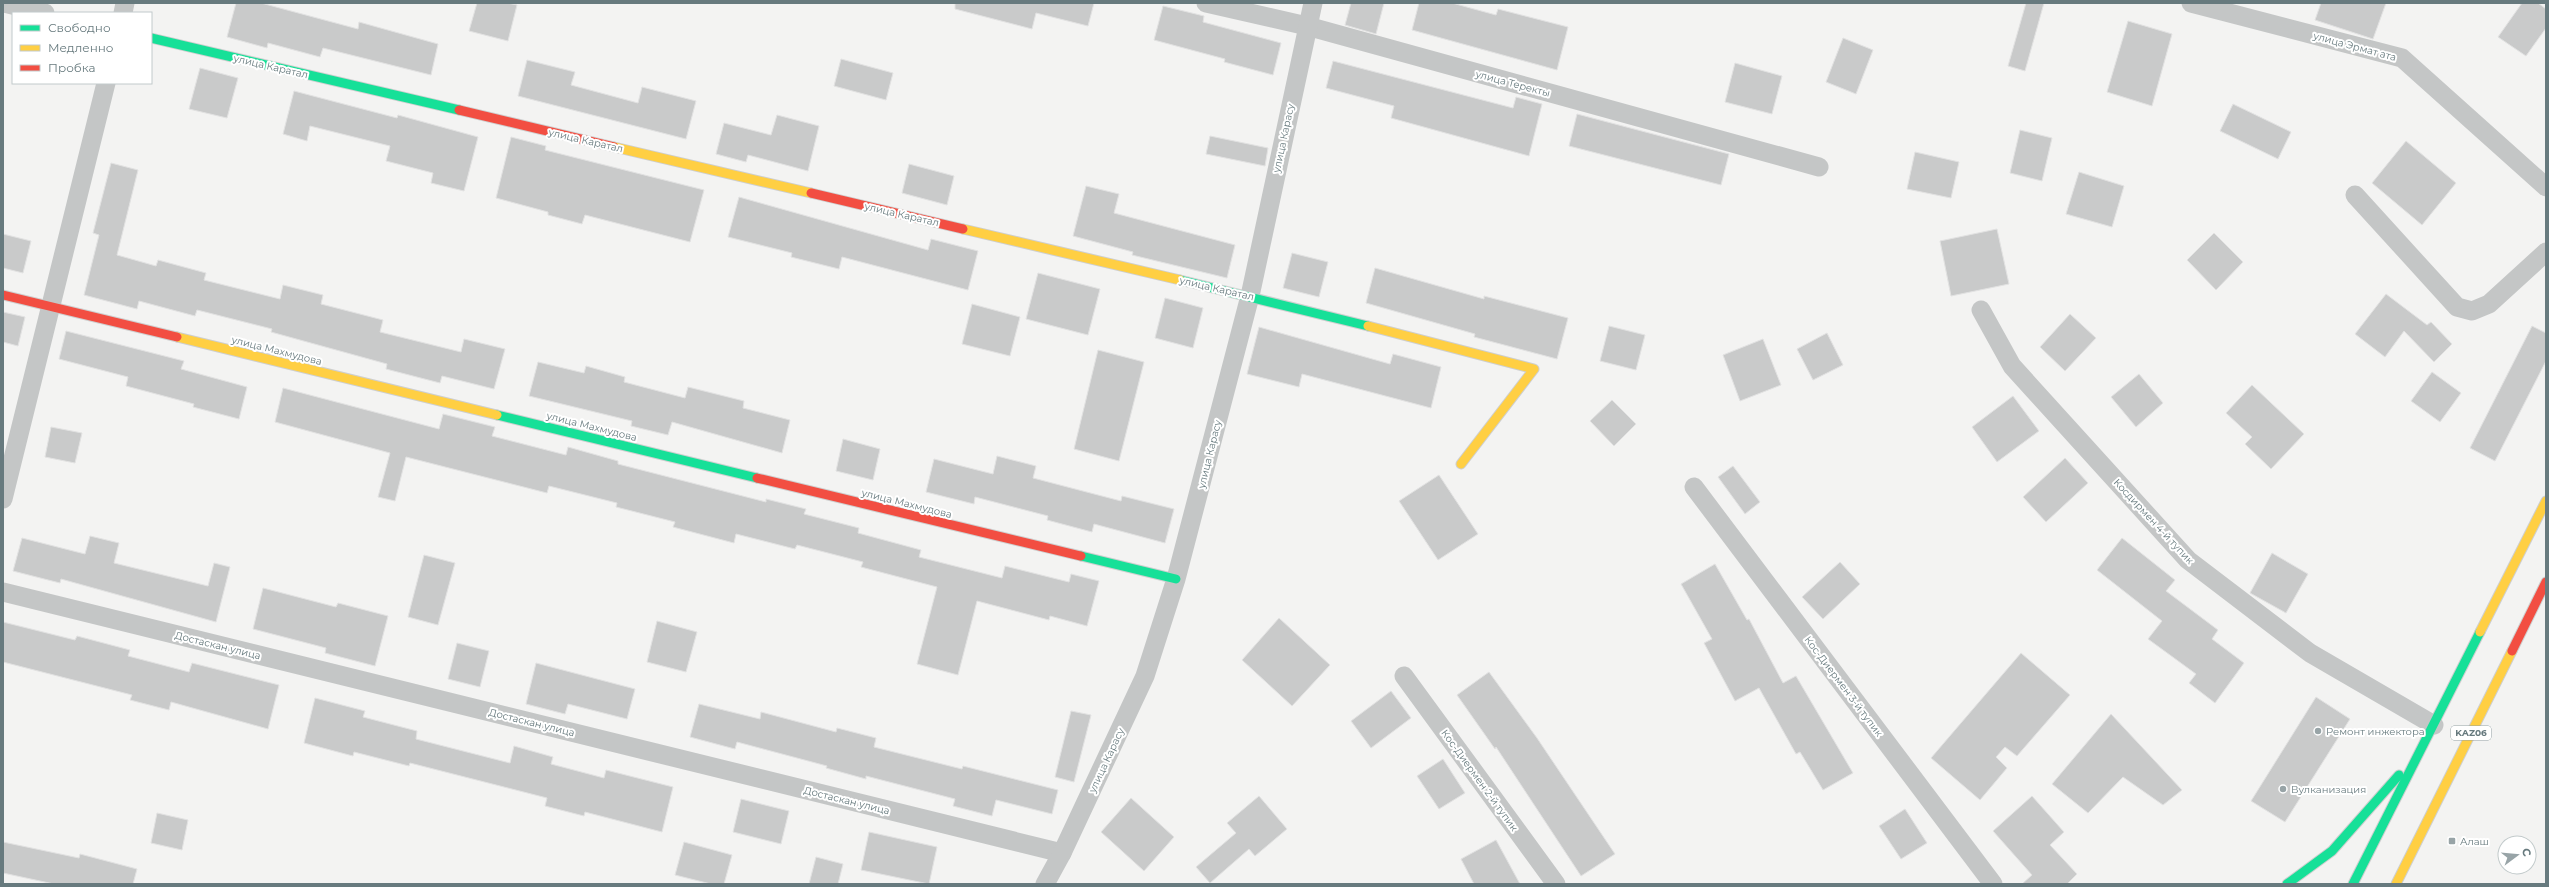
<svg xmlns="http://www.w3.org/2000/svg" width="2549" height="887" viewBox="0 0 2549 887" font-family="Montserrat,sans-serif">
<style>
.building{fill:#c9caca;stroke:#e2e2e2}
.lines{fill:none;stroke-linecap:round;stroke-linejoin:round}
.fast-casing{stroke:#cecfcf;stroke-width:11}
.slow-casing{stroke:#cecfcf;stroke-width:11}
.jam-casing{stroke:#cecfcf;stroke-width:11}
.street{stroke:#c4c6c6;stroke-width:19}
.fast{stroke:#16e098;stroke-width:9}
.slow{stroke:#ffcf43;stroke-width:9}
.jam{stroke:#f24e42;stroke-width:9}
.poi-dot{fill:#98a4a7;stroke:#fff;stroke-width:1.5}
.labels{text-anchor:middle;stroke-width:4;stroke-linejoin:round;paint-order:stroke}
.shield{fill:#fff;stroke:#95a2a5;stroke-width:1}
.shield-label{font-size:9px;font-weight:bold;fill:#677a7e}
.street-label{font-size:10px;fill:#677a7e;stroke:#fff}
.poi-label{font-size:10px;fill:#677a7e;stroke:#fff;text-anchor:start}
</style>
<rect width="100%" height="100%" fill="#f3f3f2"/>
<!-- building -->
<g class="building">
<path d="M236,3H261L358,29L359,22L438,44L431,75L323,48L320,57L268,43L267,48L227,37Z"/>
<path d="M477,3H507L517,5L508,41L469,31Z"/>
<path d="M955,3H1094L1088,26L1036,13L1032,29L955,9Z"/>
<path d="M1351,3H1384L1376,34L1345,25Z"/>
<path d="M1419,3H1452L1496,15L1498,9L1568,27L1557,70L1412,30Z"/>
<path d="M2026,3H2044L2025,71L2008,66Z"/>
<path d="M2321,3H2386L2373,39L2315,20Z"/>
<path d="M2522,3H2538L2546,9V28L2526,56L2498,37Z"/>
<path d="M1163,6L1204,16L1203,22L1281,43L1273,75L1224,62L1225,59L1154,40Z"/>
<path d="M2128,21L2172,34L2152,106L2107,92Z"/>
<path d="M1843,38L1873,50L1856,94L1826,82Z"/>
<path d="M841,59L893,73L886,100L834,86Z"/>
<path d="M527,60L575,72L571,85L638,103L642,87L696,101L686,139L518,96Z"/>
<path d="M1333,61L1513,108L1516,97L1542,104L1529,156L1391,118L1394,106L1326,88Z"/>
<path d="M1735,63L1782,76L1772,114L1725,102Z"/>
<path d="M200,68L238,78L227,118L189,109Z"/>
<path d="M294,91L397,118L398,115L478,137L464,191L431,183L433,173L386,161L390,146L310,126L307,141L283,134Z"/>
<path d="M2233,104L2291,132L2278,159L2220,131Z"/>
<path d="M1577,114L1729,154L1721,185L1569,146Z"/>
<path d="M777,115L819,126L808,171L748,155L746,162L716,154L724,123L771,135Z"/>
<path d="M2020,130L2052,138L2042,181L2010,173Z"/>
<path d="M1210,136L1268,148L1265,166L1206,154Z"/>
<path d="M511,137L546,146L545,150L704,190L690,242L585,215L582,224L548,215V212L496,198Z"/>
<path d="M2406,141L2456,183L2422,225L2372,183Z"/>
<path d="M1915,152L1959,162L1951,198L1907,189Z"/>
<path d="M111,163L138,170L117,255L156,266L158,260L206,273L204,280L280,299L283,285L323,295L321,304L383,320L380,332L461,352L464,339L505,349L494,389L442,376L440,383L386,369L387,364L271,332L272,329L197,310L195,316L139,301L137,309L84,295L99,235L93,233Z"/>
<path d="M909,164L954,176L947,205L902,193Z"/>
<path d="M2079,172L2124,186L2112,227L2066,214Z"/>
<path d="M1086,186L1119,194L1114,213L1235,245L1227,278L1132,255L1133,252L1073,236Z"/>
<path d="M739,197L928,250L931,239L978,251L968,290L842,257L839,269L791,257L792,253L728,237Z"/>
<path d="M1997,229L2009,284L1951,296L1940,241Z"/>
<path d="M2214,233L2243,262L2216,290L2187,260Z"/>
<path d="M3,234L31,241L23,273L3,268Z"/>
<path d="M1292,253L1328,262L1319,297L1283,288Z"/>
<path d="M1375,268L1484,299V296L1568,318L1557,359L1474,337L1475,334L1366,303Z"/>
<path d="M1038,273L1100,289L1088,335L1026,319Z"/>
<path d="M2386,294L2427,325L2431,322L2452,344L2434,362L2404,331L2385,357L2355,334Z"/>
<path d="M1165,298L1203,308L1193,348L1155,338Z"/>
<path d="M972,304L1020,317L1010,356L962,344Z"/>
<path d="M3,312L25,317L18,346L3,342Z"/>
<path d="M2070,314L2096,338L2065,371L2040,347Z"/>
<path d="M1609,326L1645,335L1636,370L1600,361Z"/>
<path d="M2532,326L2546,333V361L2495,461L2470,448Z"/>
<path d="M1259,327L1390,364L1393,354L1441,367L1431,408L1302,374L1299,387L1247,374Z"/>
<path d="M66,331L184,361L181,369L247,387L239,419L193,407L194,404L126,386L128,377L59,359Z"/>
<path d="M1827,333L1843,365L1813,380L1797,349Z"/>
<path d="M1763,339L1781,385L1740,401L1723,355Z"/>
<path d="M1098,350L1144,362L1119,461L1074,449Z"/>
<path d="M538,362L584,373L586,366L625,377L624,382L685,398L688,387L744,401L743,408L790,420L782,453L672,422L668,435L631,426L632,421L529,396Z"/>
<path d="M2432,372L2461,393L2440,422L2411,401Z"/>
<path d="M2139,374L2163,403L2136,427L2111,397Z"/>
<path d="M2252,385L2304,434L2271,469L2245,444L2252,437L2226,413Z"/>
<path d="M283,388L439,429L443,414L495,427L492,436L566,455L568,447L618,461V464L766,502V499L806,509L804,514L859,528L858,533L921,550L919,557L1002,578L1005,566L1069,582L1071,574L1099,581L1087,626L1050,616L1049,620L977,601L958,675L917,664L937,587L861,567L863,562L797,545L795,549L736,534L734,543L673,527L675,522L616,507L617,503L549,486L547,493L406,457L395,501L378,497L390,453L275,422Z"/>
<path d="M2013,396L2039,431L1997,462L1972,427Z"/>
<path d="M1612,400L1636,424L1614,446L1590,421Z"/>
<path d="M51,427L82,433L75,463L45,457Z"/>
<path d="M843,439L880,449L873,480L836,471Z"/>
<path d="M997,456L1036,466L1033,478L1121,501L1122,496L1174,509L1165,543L1094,524L1092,532L1047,520L1048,516L975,497L974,504L926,492L934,459L993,474Z"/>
<path d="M2065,458L2088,483L2046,522L2023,497Z"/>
<path d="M1733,466L1760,502L1745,514L1718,477Z"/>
<path d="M1439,475L1478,534L1438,560L1399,501Z"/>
<path d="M90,536L119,543L114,563L208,586L214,563L230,567L216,622L61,579L60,583L13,571L22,538L85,554Z"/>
<path d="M2122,538L2175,580L2166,591L2218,630L2212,639L2244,663L2215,703L2189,683L2196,674L2148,639L2162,621L2097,570Z"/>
<path d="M2272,553L2308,574L2286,613L2250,593Z"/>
<path d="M424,555L455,563L438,625L408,617Z"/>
<path d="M1840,562L1860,584L1823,619L1802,597Z"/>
<path d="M1715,564L1747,620L1749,619L1783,683L1796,676L1853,773L1823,790L1800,752L1796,754L1759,688L1735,701L1704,643L1712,639L1681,584Z"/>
<path d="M263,588L336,607L338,603L388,616L375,666L325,653L326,648L253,629Z"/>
<path d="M1279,618L1330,665L1292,706L1242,660Z"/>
<path d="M657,621L697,632L686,672L647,662Z"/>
<path d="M3,622L75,640L77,636L130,650L128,656L189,672L192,663L279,685L268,729L171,702L169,710L130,700L132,695L3,662Z"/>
<path d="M457,643L489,651L480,687L448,679Z"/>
<path d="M2021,653L2070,695L2017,756L2005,747L1996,757L2007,768L1980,800L1931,758Z"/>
<path d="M536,663L635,689L627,719L568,704L565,714L526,704Z"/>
<path d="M1489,672L1537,738L1615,854L1581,876L1496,747L1495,749L1457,695Z"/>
<path d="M1391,691L1411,718L1371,748L1351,721Z"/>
<path d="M2316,697L2350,719L2285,822L2251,801Z"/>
<path d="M315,698L365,711L363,717L417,731L416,739L510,763L514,746L553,757L551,764L604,778L606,770L673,787L662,832L585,812L584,816L545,806L547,798L410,763L409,766L354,752L353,756L304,743Z"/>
<path d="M699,704L760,719L761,712L836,732L837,728L876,738L874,747L962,769L963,766L1058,790L1052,814L996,800L992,816L953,806L955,799L866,776V779L826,768L827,766L737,742L735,749L690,737Z"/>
<path d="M1071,711L1091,715L1074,782L1055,777Z"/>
<path d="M2111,714L2182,790L2163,805L2123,777L2088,813L2052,784Z"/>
<path d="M1443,759L1465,793L1439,809L1417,776Z"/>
<path d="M1259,796L1287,829L1255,856L1249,849L1210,883L1196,867L1236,833L1227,823Z"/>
<path d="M2032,796L2064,832L2050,845L2077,874L2067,884H2022L2032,875L1993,831Z"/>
<path d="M1131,798L1174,837L1144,871L1101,832Z"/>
<path d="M741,799L789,811L781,844L733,832Z"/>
<path d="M1905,809L1927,843L1901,859L1879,826Z"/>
<path d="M157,813L188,820L182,850L151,843Z"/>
<path d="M869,832L937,847L929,884L861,870Z"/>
<path d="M1496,840L1520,884H1474L1461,859Z"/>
<path d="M3,842L79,858L80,854L137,869L133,884H54L3,873Z"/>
<path d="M684,842L732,855L724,884H711L675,875Z"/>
<path d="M816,857L843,864L838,884H809Z"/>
</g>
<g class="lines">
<defs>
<g id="fast">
<path d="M151,38L459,110"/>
<path d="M1180,280L1368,326"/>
<path d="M497,415L757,478"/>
<path d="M1081,556L1176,579"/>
<path d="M2287,884L2332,851L2399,775"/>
<path d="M2353,884L2480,632"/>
</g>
<g id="slow">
<path d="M614,147L811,193"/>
<path d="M963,229L1180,280"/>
<path d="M1368,326L1534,369L1461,464"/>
<path d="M177,337L497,415"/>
<path d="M2480,632L2546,501"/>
<path d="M2396,884L2512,651"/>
</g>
<g id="jam">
<path d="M459,110L614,147"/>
<path d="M811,193L963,229"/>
<path d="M3,295L177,337"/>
<path d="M757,478L1081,556"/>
<path d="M2512,651L2546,582"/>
</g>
</defs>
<!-- fast casing -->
<use href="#fast" class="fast-casing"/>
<!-- slow casing -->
<use href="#slow" class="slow-casing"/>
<!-- jam casing -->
<use href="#jam" class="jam-casing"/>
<!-- street -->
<g class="street">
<path d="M4,3L45,13"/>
<path d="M1206,3L1307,26L1819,167"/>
<path d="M2191,3L2402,58L2546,187"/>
<path d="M123,13L125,3"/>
<path d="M2355,195L2457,307L2472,311L2489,304L2546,252"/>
<path d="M1981,310L2012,366L2188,560L2310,653L2434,725"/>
<path d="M1694,487L1993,884"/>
<path d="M3,499L106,83"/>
<path d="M3,592L1062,853"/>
<path d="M1404,676L1556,884"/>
<path d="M1045,884L1062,853L1145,676L1176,579L1250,296L1313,3"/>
</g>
<!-- fast -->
<use href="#fast" class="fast"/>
<!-- slow -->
<use href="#slow" class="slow"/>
<!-- jam -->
<use href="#jam" class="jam"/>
</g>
<!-- markers -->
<g class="poi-dot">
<circle cx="2318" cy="731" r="4"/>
<circle cx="2283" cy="789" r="4"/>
<rect x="2448" y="837" width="8" height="8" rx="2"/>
</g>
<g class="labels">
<!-- shield labels -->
<rect class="shield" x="2451" y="726" width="40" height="14" rx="3"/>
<g class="shield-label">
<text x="2471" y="736">KАZ06</text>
</g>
<!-- street labels -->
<g class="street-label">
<text transform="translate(2355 46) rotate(15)" y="4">улица Эрмат ата</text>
<text transform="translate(271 66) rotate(13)" y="4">улица Каратал</text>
<text transform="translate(1513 83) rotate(15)" y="4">улица Теректы</text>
<text transform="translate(1283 138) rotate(-78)" y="4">улица Карасу</text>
<text transform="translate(586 140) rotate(13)" y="4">улица Каратал</text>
<text transform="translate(902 214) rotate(13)" y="4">улица Каратал</text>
<text transform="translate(1217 288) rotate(13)" y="4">улица Каратал</text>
<text transform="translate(277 350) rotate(14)" y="4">улица Махмудова</text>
<text transform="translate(592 426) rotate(14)" y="4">улица Махмудова</text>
<text transform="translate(1209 454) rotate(-76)" y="4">улица Карасу</text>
<text transform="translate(907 503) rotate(14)" y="4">улица Махмудова</text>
<text transform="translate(2154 521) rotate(47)" y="4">Косдирмен 4-й тупик</text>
<text transform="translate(218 645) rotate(14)" y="4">Достаскан улица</text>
<text transform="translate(1844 686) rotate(53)" y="4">Кос-Диермен 3-й тупик</text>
<text transform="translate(532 722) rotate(14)" y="4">Достаскан улица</text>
<text transform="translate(1106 760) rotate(-65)" y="4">улица Карасу</text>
<text transform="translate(1480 780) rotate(54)" y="4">Кос-Диермен 2-й тупик</text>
<text transform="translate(847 800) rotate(14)" y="4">Достаскан улица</text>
</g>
<!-- poi labels -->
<g class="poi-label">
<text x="2326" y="735">Ремонт инжектора</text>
<text x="2291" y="793">Вулканизация</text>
<text x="2460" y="845">Алаш</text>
</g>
</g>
<!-- border -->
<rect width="2549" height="887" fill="none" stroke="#677a7e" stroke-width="8"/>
<!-- legend -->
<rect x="12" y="12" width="140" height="72" fill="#ffffff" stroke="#c2cacb"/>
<rect x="20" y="25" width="20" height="6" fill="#16e098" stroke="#c2cacb"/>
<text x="48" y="32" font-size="12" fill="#677a7e">Свободно</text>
<rect x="20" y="45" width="20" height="6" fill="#ffcf43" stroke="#c2cacb"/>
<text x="48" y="52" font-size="12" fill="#677a7e">Медленно</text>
<rect x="20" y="65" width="20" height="6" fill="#f24e42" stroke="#c2cacb"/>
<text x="48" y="72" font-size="12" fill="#677a7e">Пробка</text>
<!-- north arrow -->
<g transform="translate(2517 855) rotate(74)"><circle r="19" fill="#ffffff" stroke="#c2cacb"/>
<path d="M0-3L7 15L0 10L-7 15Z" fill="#98a4a7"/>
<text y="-6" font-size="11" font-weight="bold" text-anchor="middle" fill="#677a7e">С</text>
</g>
</svg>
